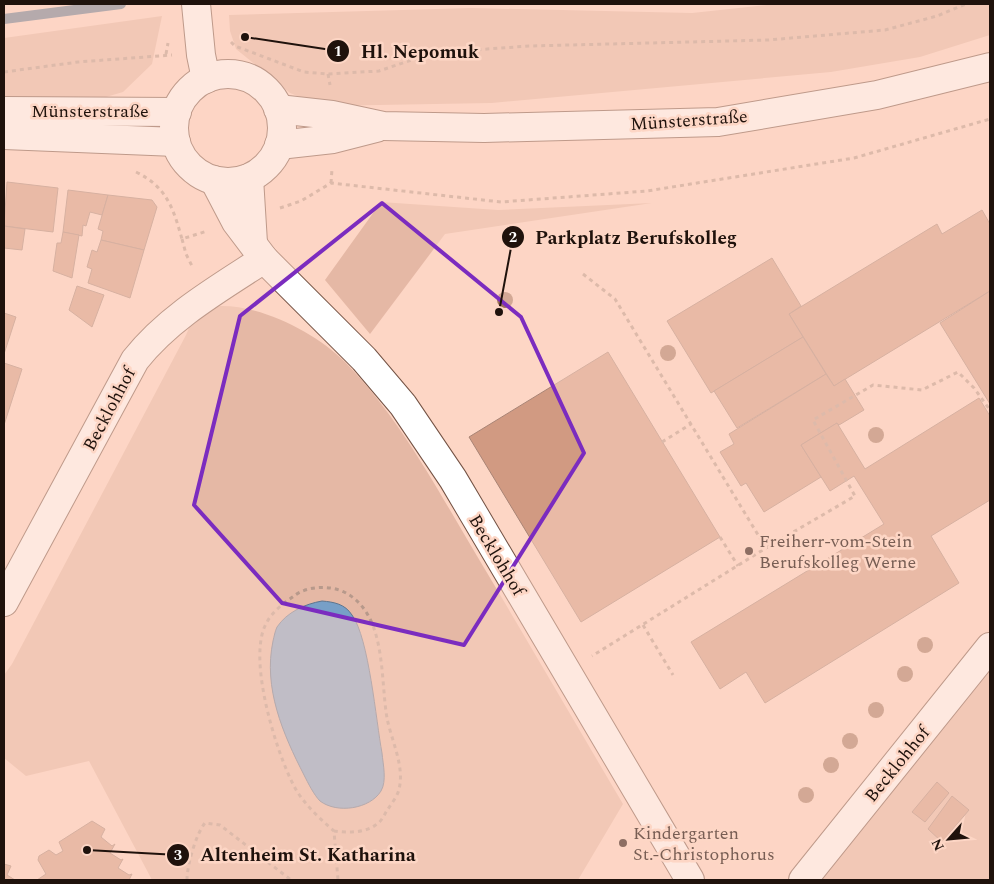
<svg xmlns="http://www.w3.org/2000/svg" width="994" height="884" viewBox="0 0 994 884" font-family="Spectral,serif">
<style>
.green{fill:#e5b8a5}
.water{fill:#779fc7;stroke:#5d758f}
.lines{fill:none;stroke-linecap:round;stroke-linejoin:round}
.stream{stroke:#5d758f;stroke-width:10}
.building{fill:#d19a82;stroke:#a88475}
.minor-casing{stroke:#735244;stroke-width:30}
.secondary-casing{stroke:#735244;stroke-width:30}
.path{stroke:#b7998b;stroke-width:3;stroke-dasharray:4 4;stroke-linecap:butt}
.minor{stroke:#fff;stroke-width:28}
.secondary{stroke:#fff;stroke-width:28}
.tree{fill:#9f725b}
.marked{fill:none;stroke:#7b2cbf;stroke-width:4;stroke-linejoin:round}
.education-dot{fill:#8d6e63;stroke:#fdd6c5;stroke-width:2}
.labels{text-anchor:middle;stroke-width:5;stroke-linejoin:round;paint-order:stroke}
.street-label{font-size:18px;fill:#1f120c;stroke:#fdd6c5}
.education-label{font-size:18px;fill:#785e54;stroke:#fdd6c5;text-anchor:start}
.leader{fill:none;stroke:#1f120c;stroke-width:2}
.callout-dot{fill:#1f120c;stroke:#fdd6c5;stroke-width:2}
.mark-label{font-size:15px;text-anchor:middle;font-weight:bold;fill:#fff}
.callout-label{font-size:19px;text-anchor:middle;font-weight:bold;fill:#1f120c;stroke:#fdd6c5;stroke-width:5;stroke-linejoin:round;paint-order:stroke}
</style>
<rect width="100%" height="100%" fill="#fdd6c5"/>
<!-- green -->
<g class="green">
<path d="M776,4H990V35L920,57L831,72L492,103L322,106L290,93L236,49L230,31L229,15L471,8L692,13Z"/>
<path d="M162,16L152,64L123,92L106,97H4V38Z"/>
<path d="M381,202L498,210L652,203L445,234L370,334L325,280Z"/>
<path d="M220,306C261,305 316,333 345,362C400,418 437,489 477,556C526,638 574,721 623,804L578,880H152L89,761L26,776L4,758V675L12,664L186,335L195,314Z"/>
<path d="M990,647V880H803Z"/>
</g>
<!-- water -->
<path class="water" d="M322,601C334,602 345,604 352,615C369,638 376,721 382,753C383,764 387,781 381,791C370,809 337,814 320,801C314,795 308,783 304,775C283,734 263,688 273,641C274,637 275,631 277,627C287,612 305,604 322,601Z"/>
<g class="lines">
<!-- stream -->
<path class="stream" d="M4,19L121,4"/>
</g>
<!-- building -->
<g class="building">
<path d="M7,182L58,188L53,232L4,226Z"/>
<path d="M68,190L108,195L102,215L90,212L86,226L83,225L82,236L63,232Z"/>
<path d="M108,195L152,200L157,207L144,250L101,240L103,231L98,229Z"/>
<path d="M982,210L990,224V291L834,386L789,314L937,224L942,234Z"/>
<path d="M4,226L25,229L22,250L4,248Z"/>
<path d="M63,232L79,235L72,278L53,271L57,243H61Z"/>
<path d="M101,240L144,250L130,298L88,283L92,269L87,267L92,250L97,252Z"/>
<path d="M772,258L801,306L789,314L803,337L711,393L667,321Z"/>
<path d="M77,286L104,295L92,327L69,310Z"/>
<path d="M990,291V404L940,323Z"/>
<path d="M4,313L16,317L4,354Z"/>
<path d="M803,337L826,374L737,428L714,391Z"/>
<path d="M608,352L720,537L581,622L469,437Z"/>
<path d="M4,363L22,369L4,425Z"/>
<path d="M826,374L834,386L845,379L864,410L839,425L837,423L801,445L821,477L764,512L746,483L741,486L720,452L734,444L729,434Z"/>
<path d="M979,398L990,416V500L931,536L959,583L765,703L746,672L720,689L691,642L884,524L854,476L830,491L801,445L837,423L865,469Z"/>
<path d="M937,782L949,793L925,822L912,812Z"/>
<path d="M952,796L969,810L942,842L928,829Z"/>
<path d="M92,821L105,829L101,837L112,846L115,844L110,853L121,860L123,859L118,868L129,875L132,874L129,880H37L46,874L38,860L39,856L49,850L56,855L63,851L59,842Z"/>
<path d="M4,864L11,866L7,875L15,880H4Z"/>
</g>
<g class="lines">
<defs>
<g id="minor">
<path d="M196,4L201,55L206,79"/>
<path d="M249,178L253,243"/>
<path d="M214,180L236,222L264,259L364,359L403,405L453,479L690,880"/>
<path d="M4,602L135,360C169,317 218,289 264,259"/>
<path d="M803,880L990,647"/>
</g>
<g id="secondary">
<circle cx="228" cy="128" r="54"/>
<path d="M278,109L332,115L383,126L484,128L718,122L877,95L990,67"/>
<path d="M4,111L177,112"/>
<path d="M4,135L176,142"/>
<path d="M279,145L333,139L376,128"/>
</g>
</defs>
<!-- minor casing -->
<use href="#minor" class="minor-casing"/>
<!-- secondary casing -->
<use href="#secondary" class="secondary-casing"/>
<!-- path -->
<g class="path">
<path d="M231,42L235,46L304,72L328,74L379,71L432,53L529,46L768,40L885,30L937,16L966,4"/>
<path d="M166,54L168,43"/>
<path d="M4,72L78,62L172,55"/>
<path d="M328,74L330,85"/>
<path d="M136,172C167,187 173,208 182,239L207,231"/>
<path d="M331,183L332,169"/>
<path d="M280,208L301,201L331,183L501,202L647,191L854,158L990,119"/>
<path d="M182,239L186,254L193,268"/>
<path d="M583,274L615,299L766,548L592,656"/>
<path d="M662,442L691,424"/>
<path d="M720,537L738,566"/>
<path d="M766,548L855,496L813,420L873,385L922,390L958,372L974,388L990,410"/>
<path d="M643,625L673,675"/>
<path d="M334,831C347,833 366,833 377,824C382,821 385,813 388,809C392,803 398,795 399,789C405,767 391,739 387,718C380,678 387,613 344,592C330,585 306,586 294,596C284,603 273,611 267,622C246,656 276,752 294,786C303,803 319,818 334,831L338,880"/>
<path d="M187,880C187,865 196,834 205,823L220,825L291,880"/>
</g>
<!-- minor -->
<use href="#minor" class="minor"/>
<!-- secondary -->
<use href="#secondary" class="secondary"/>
</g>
<!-- trees -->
<g class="tree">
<circle cx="505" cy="300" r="8"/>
<circle cx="668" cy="353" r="8"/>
<circle cx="876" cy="435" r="8"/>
<circle cx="925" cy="645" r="8"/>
<circle cx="905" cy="674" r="8"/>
<circle cx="876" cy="710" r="8"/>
<circle cx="850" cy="741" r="8"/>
<circle cx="831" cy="765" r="8"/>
<circle cx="806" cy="795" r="8"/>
</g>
<!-- marked area -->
<path d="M0 0H994V884H0ZM382,203L521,317L584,453L464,645L282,603L194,505L240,316Z" fill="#fdd6c5" fill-opacity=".55" fill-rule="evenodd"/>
<path class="marked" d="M382,203L521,317L584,453L464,645L282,603L194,505L240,316Z"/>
<!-- markers -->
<g class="education-dot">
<circle cx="749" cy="551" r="5"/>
<circle cx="623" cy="843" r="5"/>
</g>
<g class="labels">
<!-- street labels -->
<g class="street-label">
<text x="90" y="117">Münsterstraße</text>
<text transform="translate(689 120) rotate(-4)" y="6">Münsterstraße</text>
<text transform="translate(109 409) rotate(-62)" y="6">Becklohhof</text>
<text transform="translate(497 555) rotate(59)" y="6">Becklohhof</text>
<text transform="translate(897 764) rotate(-51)" y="6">Becklohhof</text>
</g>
<!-- education labels -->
<g class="education-label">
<text x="759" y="547">Freiherr-vom-Stein<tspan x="759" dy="21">Berufskolleg Werne</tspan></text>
<text x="633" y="839">Kindergarten<tspan x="633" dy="21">St.-Christophorus</tspan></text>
</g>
</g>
<!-- callouts -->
<path class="leader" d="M245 37L338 51M499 312L513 237M87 850L178 855"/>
<g class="callout-dot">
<circle cx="245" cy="37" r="5"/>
<circle cx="499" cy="312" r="5"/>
<circle cx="87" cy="850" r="5"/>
<circle cx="338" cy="51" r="12"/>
<circle cx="513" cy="237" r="12"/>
<circle cx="178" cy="855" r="12"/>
</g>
<g class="mark-label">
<text x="338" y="56">1</text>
<text x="513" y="242">2</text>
<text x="178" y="860">3</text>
</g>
<g class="callout-label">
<text x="420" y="58">Hl. Nepomuk</text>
<text x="636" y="244">Parkplatz Berufskolleg</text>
<text x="308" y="861">Altenheim St. Katharina</text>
</g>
<!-- border -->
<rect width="994" height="884" fill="none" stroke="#1f120c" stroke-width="10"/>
<!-- north arrow -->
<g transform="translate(949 839) rotate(243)" stroke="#fdd6c5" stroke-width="4" paint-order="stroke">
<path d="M0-4L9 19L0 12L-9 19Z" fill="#1f120c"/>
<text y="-8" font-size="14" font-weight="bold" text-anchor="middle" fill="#1f120c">N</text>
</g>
</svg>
